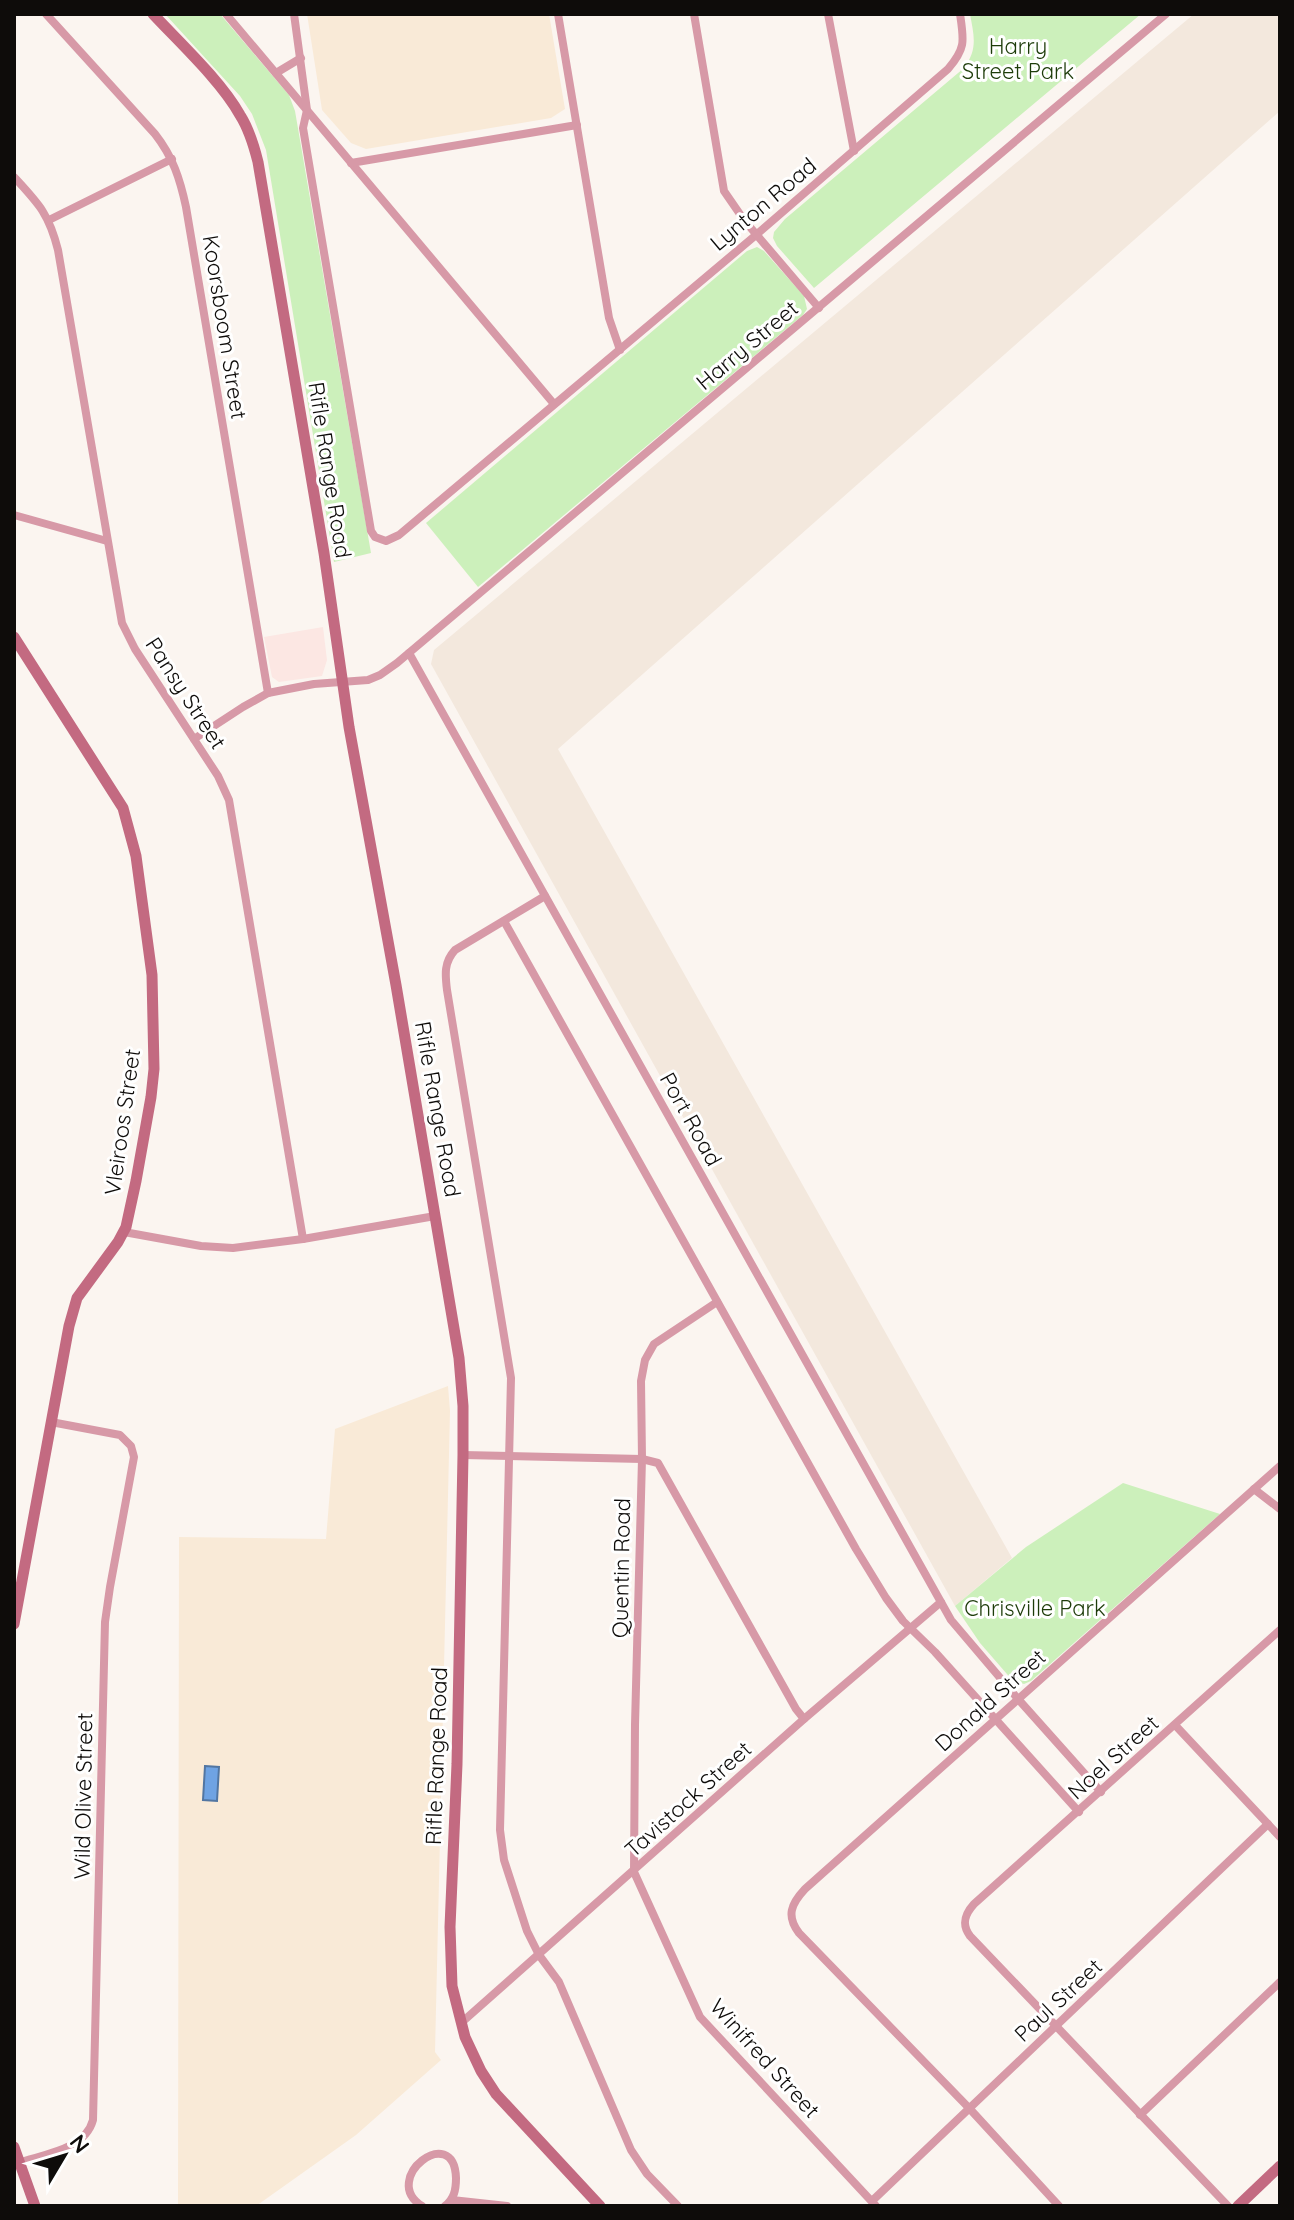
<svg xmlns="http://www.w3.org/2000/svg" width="1294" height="2220" viewBox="0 0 1294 2220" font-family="Quicksand,sans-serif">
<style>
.built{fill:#f3e8dd}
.education{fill:#f9ead7}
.medical{fill:#fce7e3}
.green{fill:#ccf0bb}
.water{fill:#6fa3e3;stroke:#5276a2;stroke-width:2}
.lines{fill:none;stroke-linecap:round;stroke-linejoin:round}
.street{stroke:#d799a7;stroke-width:8}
.secondary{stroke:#c36a81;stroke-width:11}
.labels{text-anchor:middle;stroke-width:6;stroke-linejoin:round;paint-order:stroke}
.park-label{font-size:22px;fill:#1d3c09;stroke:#fff}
.street-label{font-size:22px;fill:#0e0c0a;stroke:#fff}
</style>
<rect width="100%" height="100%" fill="#fbf5f0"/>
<!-- built -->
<path class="built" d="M1194,14H1280V111L558,749L1012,1558L955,1606L431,664L434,650Z"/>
<!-- education -->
<g class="education">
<path d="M307,14H549L565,109L551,118L366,149L351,143L322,110Z"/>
<path d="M448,1386L450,1411L435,2052L441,2060L356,2135L256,2206H178L179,1537L326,1539L335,1429Z"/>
</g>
<!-- medical -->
<path class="medical" d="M323,627L327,660L322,676L279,682L272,677L264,637Z"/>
<!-- green -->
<g class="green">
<path d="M165,14H220L289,95L295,111L371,553L334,562L266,150L252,114L240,96Z"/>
<path d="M970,14H1141L814,288L777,246L773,238L774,232L785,219L964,68C978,49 974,36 970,14Z"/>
<path d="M757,247L764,251L804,296L807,309L803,315L478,587L426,523L747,251Z"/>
<path d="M1123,1483L1220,1514L1031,1681L1024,1684L1013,1681L980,1643L955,1606L1026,1547Z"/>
</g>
<!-- water -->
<path class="water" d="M205,1766L219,1767L217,1801L203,1800Z"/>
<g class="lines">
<!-- street -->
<g class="street">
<path d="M46,14L155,134C173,157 180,179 186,207L268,693"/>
<path d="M226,14L554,404"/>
<path d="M294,14L307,110L303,128L371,531L375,537L386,541L399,535L756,235L948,69C966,48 964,41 960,14"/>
<path d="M558,14L609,318L620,350"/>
<path d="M694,14L724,191L744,220L819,308"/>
<path d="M828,14L854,151"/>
<path d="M276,73L301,58"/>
<path d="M351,163L577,125"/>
<path d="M14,177C39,204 49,214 58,250L122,623L135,649L218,776L229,800L303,1239"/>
<path d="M49,220L172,159"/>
<path d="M14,515L107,541"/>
<path d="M409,653L951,1620L1018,1699L1101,1792"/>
<path d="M194,739L243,707L268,693L314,684L368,680L380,675L397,663L1166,14"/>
<path d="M545,896L455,950C444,962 445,974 447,990L511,1378L500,1830L504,1860L527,1931L539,1955L559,1982L631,2150L647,2174L678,2206"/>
<path d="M504,921L856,1549L886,1598L903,1621L935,1652L1079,1812"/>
<path d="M124,1232L201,1246L233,1248L303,1239L435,1216"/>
<path d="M717,1302L654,1344L645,1360L641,1381L642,1459L635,1725L634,1872L700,2017L876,2206"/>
<path d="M463,1455L642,1459L658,1463L796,1709L804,1719"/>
<path d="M1254,1489L1280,1509"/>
<path d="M1175,1725L1280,1837"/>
<path d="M461,2023L804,1719L941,1602"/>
<path d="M1140,2115L1280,1982"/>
<path d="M18,2163C44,2154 85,2150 93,2120L105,1622L110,1587L134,1457L131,1446L120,1435L51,1422"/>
<path d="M452,2200L507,2206"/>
<path d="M872,2201L1268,1824"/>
<path d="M422,2206C379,2179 454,2121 456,2178C456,2190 454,2199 445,2206"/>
<path d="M1059,2206L969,2108L799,1933C786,1916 791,1904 805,1889L1280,1466"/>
<path d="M1228,2206L970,1936C961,1924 965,1914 974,1904L1280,1630"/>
</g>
<!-- secondary -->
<g class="secondary">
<path d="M153,14C180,43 221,81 240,115C249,129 254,146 258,162L324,553L349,727L396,985L459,1358L463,1406V1455L457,1764L450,1927L452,1986L465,2037L481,2071L496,2094L600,2206"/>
<path d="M14,637L123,808L136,856L152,975L154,1069L151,1097L136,1181L126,1227L118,1242L77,1298L69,1326L14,1624"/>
<path d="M14,2147L35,2206"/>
<path d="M1238,2206L1280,2166"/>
</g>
</g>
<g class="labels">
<!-- park labels -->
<g class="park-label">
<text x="1018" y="54">Harry<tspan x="1018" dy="25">Street Park</tspan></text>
<text x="1035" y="1616">Chrisville Park</text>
</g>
<!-- street labels -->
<g class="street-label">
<text transform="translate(763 204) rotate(-40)" y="8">Lynton Road</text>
<text transform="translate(225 327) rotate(81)" y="8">Koorsboom Street</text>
<text transform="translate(747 345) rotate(-40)" y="8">Harry Street</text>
<text transform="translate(330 470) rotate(81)" y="8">Rifle Range Road</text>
<text transform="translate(186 693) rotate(57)" y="8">Pansy Street</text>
<text transform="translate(438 1109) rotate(80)" y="8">Rifle Range Road</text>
<text transform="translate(691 1119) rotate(61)" y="8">Port Road</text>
<text transform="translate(122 1122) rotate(-82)" y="8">Vleiroos Street</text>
<text transform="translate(621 1568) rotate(-89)" y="8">Quentin Road</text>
<text transform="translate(990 1700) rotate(-42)" y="8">Donald Street</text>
<text transform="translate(436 1756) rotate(-88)" y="8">Rifle Range Road</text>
<text transform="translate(1113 1757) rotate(-42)" y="8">Noel Street</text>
<text transform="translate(83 1796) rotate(-89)" y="8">Wild Olive Street</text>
<text transform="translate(688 1799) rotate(-42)" y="8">Tavistock Street</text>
<text transform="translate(1058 2000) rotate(-43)" y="8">Paul Street</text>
<text transform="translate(765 2058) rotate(48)" y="8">Winifred Street</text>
</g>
</g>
<!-- border -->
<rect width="1294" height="2220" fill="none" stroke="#0e0c0a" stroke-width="32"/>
<!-- north arrow -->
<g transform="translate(64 2156) rotate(52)" stroke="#ffffff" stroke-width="6" paint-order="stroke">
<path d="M0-6L14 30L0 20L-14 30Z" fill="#0e0c0a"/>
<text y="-12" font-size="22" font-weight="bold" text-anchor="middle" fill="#0e0c0a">N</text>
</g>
</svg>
